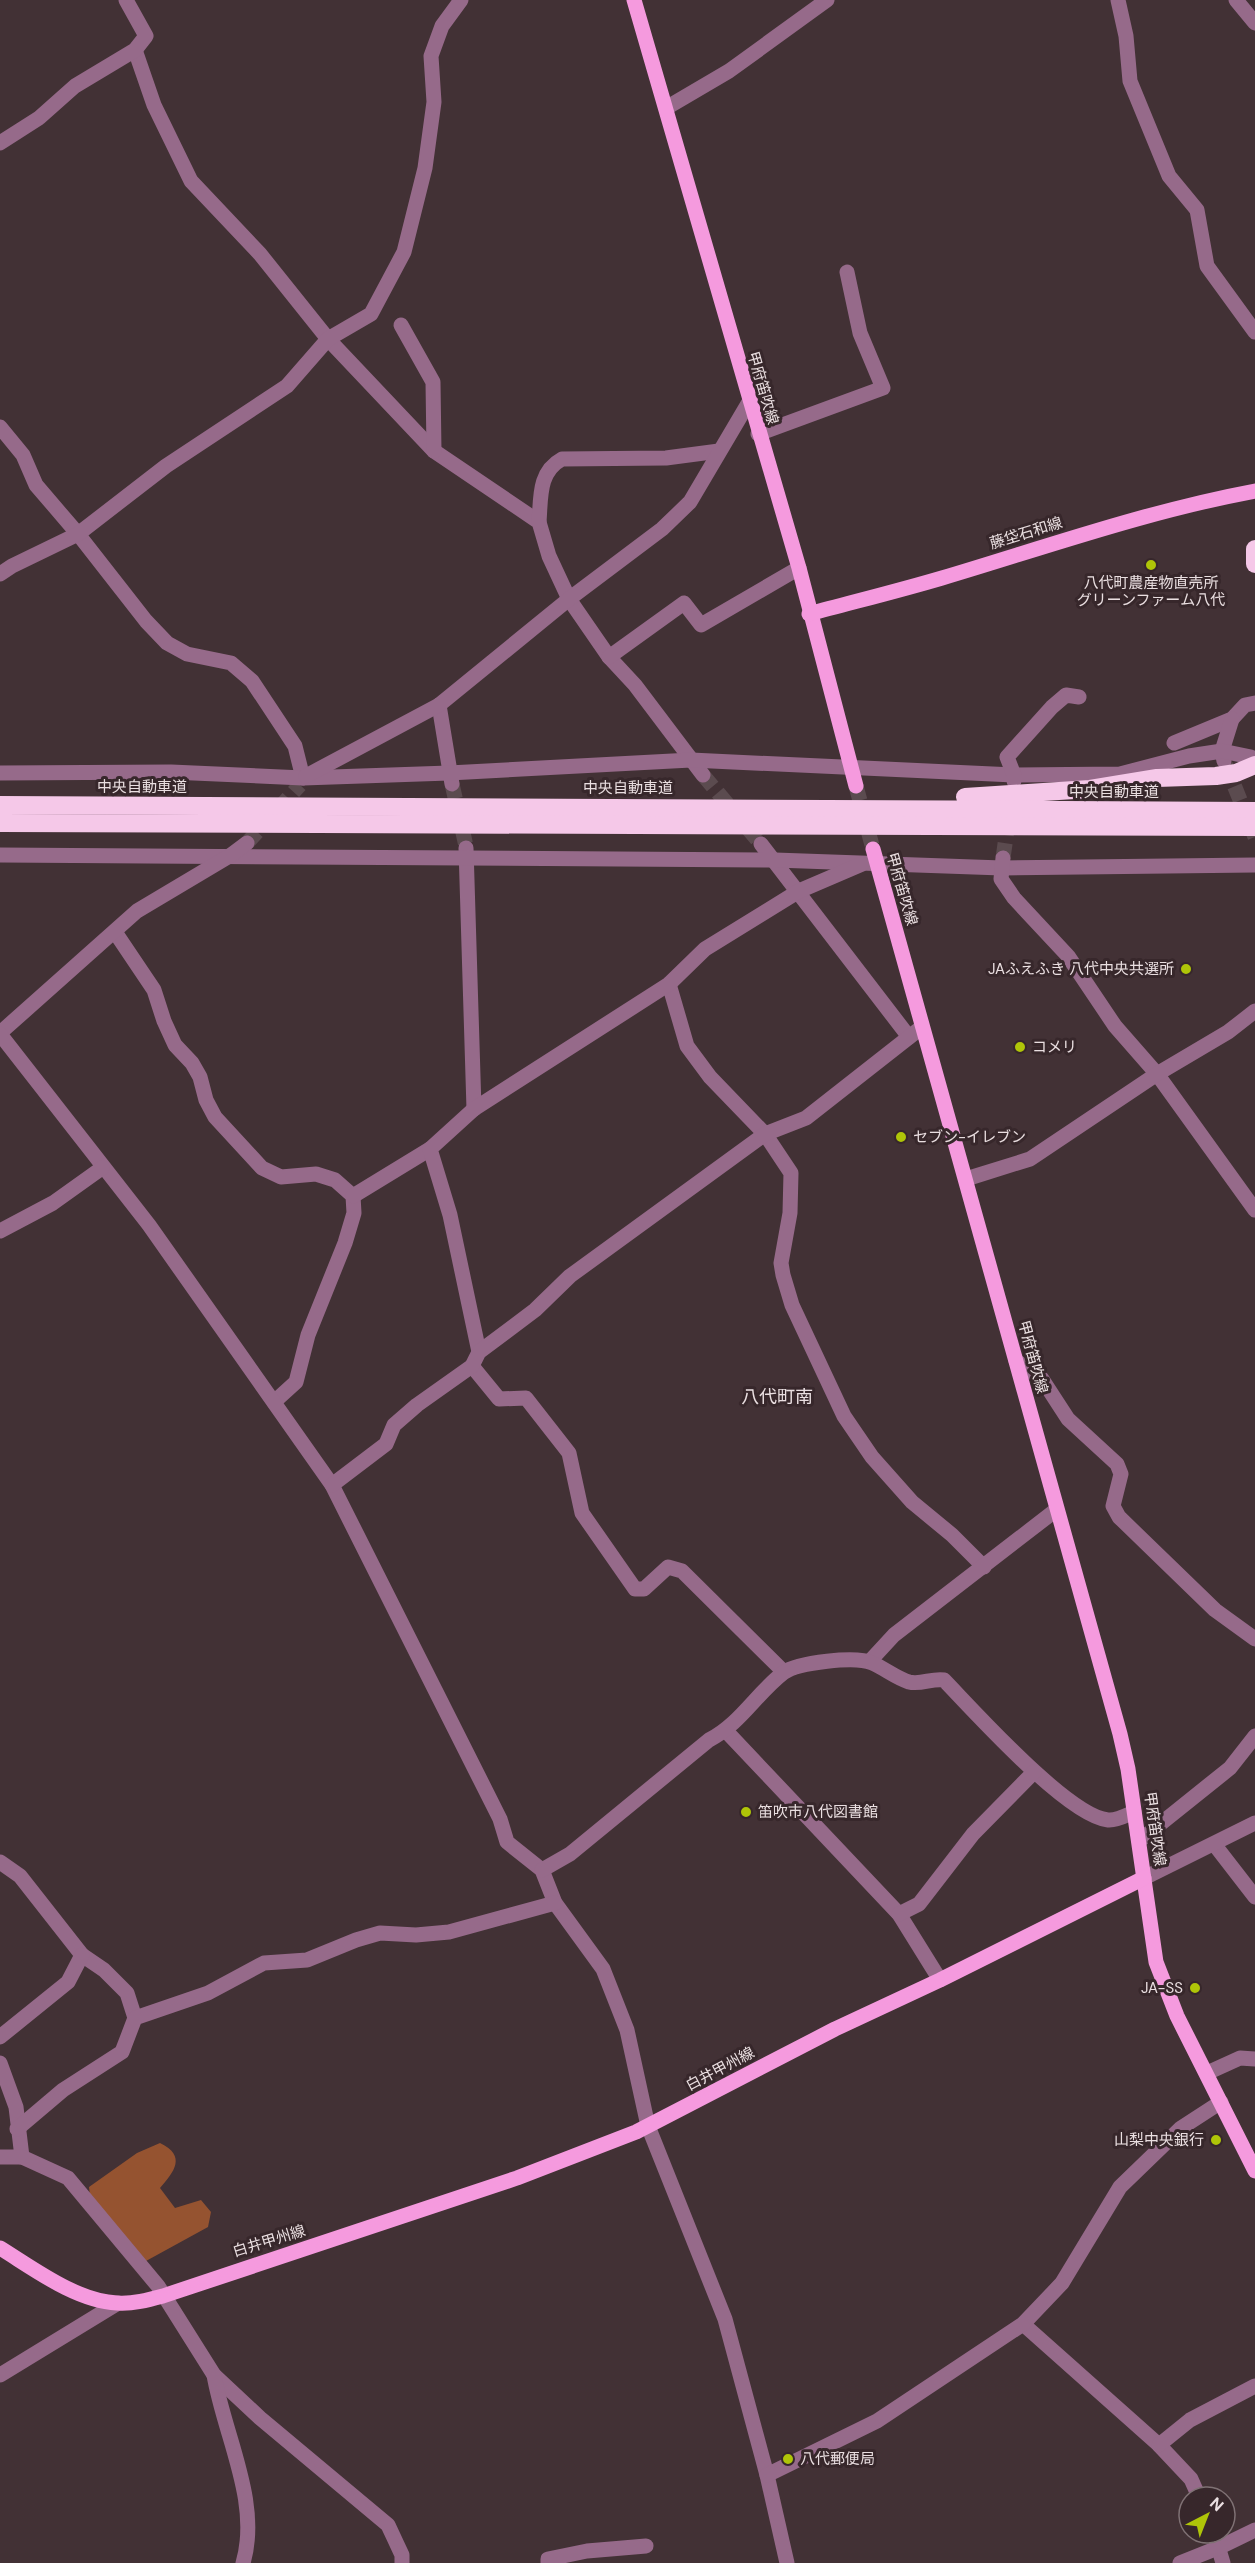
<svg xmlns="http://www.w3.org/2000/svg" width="1255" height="2563" viewBox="0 0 1255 2563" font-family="'DM Sans','Noto Sans JP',sans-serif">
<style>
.forest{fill:#955330}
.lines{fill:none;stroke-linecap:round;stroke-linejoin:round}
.minor-tunnel{stroke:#5b4b4f;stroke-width:15;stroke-dasharray:15 8;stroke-linecap:butt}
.major-tunnel{stroke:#5b4b4f;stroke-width:15;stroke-dasharray:15 8;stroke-linecap:butt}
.minor{stroke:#966a8a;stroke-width:15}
.major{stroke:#f59ade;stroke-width:15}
.highway{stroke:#f5c8e8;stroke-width:18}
.poi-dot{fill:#afc508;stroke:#37272b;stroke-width:2}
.labels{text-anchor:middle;stroke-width:6;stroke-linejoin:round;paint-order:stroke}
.street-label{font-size:15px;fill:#eadfe1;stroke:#37272b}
.poi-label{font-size:15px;fill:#eadfe1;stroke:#37272b;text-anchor:start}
.quarter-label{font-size:18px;fill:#eadfe1;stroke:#37272b}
</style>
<rect width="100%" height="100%" fill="#423135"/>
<!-- forest -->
<path class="forest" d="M160,2143C187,2156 174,2172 160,2188L175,2208L201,2200L211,2212L208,2227L146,2261L90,2196L89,2187L137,2153Z"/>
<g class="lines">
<!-- minor-tunnel -->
<g class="minor-tunnel">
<path d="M1226,765L1255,837"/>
<path d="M703,775L761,844"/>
<path d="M452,784L466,846"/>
<path d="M247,843L300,785"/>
<path d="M1003,858L1009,816"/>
</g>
<!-- major-tunnel -->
<path class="major-tunnel" d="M856,786L873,849"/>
<!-- minor -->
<g class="minor">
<path d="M1118,0L1126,36L1130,81L1169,176L1197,210L1207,266L1255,332"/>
<path d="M1236,0L1255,23"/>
<path d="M135,50L154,105L191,181L260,254L328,339L434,451L539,522L549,556L569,599L609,657L635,685L703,775"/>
<path d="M666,108L729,71L827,0"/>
<path d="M0,143L39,118L75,86L135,50L146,36L126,0"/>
<path d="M401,325L433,382L434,451"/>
<path d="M0,427L23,455L36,485L78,534L146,621L167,643L187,654L231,663L252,681L295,746L303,778"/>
<path d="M758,434L883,388L860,333L847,272"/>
<path d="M539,522C541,498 538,472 562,459L666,458L719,451"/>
<path d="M0,574L12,566L78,534L166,466L287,386L328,339L371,314L404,252L425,168L434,102L431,56L442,26L461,0"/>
<path d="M609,657L684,603L701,625L799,568"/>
<path d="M439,705L452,784"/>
<path d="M1174,743L1232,719L1245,705L1255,703"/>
<path d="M1224,761L1222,751L1232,719"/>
<path d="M0,773L171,772L303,778L449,773L691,760L1014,775L1120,774L1189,756L1222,751L1251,757"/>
<path d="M306,776L439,705L569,599L662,529L690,502L749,402"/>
<path d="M1014,781V775L1007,757L1052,707L1066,695L1079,697"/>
<path d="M761,844L909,1037"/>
<path d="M466,848L474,1109"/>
<path d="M0,855L775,860L1002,868L1255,865"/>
<path d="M1003,858L1001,879L1014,898L1068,956L1115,1026L1157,1074L1255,1210"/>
<path d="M115,932L154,990L164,1021L175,1045L192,1063L200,1077L206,1100L215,1117L262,1168L281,1177L316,1174L335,1180L353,1196L354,1213L345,1243L308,1335L296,1382L274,1402"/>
<path d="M669,984L687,1046L710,1077L765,1134L791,1173L790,1213L781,1263L783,1275L792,1305L844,1416L872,1457L912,1502L952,1535L984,1567"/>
<path d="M0,1033L137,911L231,855L247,843"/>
<path d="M0,1034L149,1225L332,1485L500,1819L507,1842L542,1870L555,1903L603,1969L627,2030L648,2126L725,2319L767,2475L787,2563"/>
<path d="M966,1179L1030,1159L1157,1074L1228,1032L1255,1011"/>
<path d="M353,1196L430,1149"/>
<path d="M0,1231L53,1203L102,1168"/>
<path d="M479,1352L450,1215L430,1149L474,1109L669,984L705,949L799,891L862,864"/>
<path d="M1016,1361L1042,1379L1068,1419L1117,1464L1121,1474L1113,1506L1119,1517L1215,1610L1255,1639"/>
<path d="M472,1366L499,1399L526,1398L569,1453L582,1513L635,1589H644L668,1567L682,1571L784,1672"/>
<path d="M332,1485L386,1444L394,1425L417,1405L472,1366L479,1352L535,1310L570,1276L765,1134L806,1118L922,1027"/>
<path d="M870,1661L894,1635L1056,1510"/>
<path d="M726,1731L899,1914L940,1980"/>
<path d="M1139,1841L1230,1768L1255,1736"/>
<path d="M1214,1844L1255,1897"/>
<path d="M0,1862L20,1876L82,1955L104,1970L127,1993L135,2018"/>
<path d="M542,1870L570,1854L709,1740C740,1724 756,1694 783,1673C798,1662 856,1656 872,1663C884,1668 896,1678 909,1682C921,1685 932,1678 944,1680C975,1712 1068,1816 1108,1820C1116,1821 1127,1815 1134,1812"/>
<path d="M1144,1878L1255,1823"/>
<path d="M899,1914L919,1904L973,1834L1034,1772"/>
<path d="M0,2037L68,1982L82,1955"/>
<path d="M0,2063L16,2107L22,2157"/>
<path d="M1207,2073L1240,2058L1255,2059"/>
<path d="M17,2129L63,2090L122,2052L135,2018L208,1993L264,1963L307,1960L356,1940L380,1933L416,1935L449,1932L555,1903"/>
<path d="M0,2157H22L68,2178L158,2286L214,2375L260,2418L388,2525L402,2555V2563"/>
<path d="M1023,2324L1159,2445L1191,2479L1199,2497"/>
<path d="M0,2375L118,2303"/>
<path d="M214,2375C224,2435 261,2502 243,2563"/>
<path d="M1159,2445L1190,2420L1255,2386"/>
<path d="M767,2475L877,2421L1023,2324L1062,2283L1120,2187L1181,2128L1221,2102"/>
<path d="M1214,2533L1223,2563"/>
<path d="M548,2563V2559L587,2551L646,2546"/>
<path d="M1180,2563L1220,2547L1255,2530"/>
</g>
<!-- major -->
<g class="major">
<path d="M634,0L799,568L856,786"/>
<path d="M809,614C853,602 898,591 942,578C1046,547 1148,511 1255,491"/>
<path d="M873,849L1120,1734L1128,1769L1156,1962L1177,2016L1255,2171"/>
<path d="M0,2248C34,2269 76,2301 117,2303C133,2304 148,2300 163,2296L517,2178L636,2132L835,2029L940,1980L1144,1878"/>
</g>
<!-- highway -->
<g class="highway">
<path d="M1255,549V564"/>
<path d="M965,797L1090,789L1157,778L1216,776L1236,773L1255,765"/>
<path d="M0,805L1255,811"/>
<path d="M0,823L1255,827"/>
</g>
</g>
<!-- markers -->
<g class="poi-dot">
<circle cx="1151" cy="565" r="6"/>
<circle cx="1186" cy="969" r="6"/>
<circle cx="1020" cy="1047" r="6"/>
<circle cx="901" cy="1137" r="6"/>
<circle cx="746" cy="1812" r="6"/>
<circle cx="1195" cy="1988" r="6"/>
<circle cx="1216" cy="2140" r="6"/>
<circle cx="788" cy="2459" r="6"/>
</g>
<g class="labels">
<!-- street labels -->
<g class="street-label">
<text transform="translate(763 388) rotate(74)" y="5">甲府笛吹線</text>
<text transform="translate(1026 533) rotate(-17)" y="5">藤垈石和線</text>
<text x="142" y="792">中央自動車道</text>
<text x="628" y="793">中央自動車道</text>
<text x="1114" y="797">中央自動車道</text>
<text transform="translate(902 889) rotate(74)" y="5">甲府笛吹線</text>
<text transform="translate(1033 1357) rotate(75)" y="5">甲府笛吹線</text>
<text transform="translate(1155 1829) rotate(82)" y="5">甲府笛吹線</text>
<text transform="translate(720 2069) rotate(-28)" y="5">白井甲州線</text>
<text transform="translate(269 2241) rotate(-17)" y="5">白井甲州線</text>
</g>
<!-- poi labels -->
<g class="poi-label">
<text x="1151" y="588" text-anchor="middle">八代町農産物直売所<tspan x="1151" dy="17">グリーンファーム八代</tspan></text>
<text x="1174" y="974" text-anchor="end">JAふえふき 八代中央共選所</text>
<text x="1032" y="1052">コメリ</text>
<text x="913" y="1142">セブン-イレブン</text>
<text x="758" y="1817">笛吹市八代図書館</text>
<text x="1183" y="1993" text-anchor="end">JA-SS</text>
<text x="1204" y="2145" text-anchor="end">山梨中央銀行</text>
<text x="800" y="2464">八代郵便局</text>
</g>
<!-- quarter labels -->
<g class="quarter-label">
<text x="777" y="1403">八代町南</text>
</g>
</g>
<!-- north arrow -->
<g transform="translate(1207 2515) rotate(42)"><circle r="28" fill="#37272b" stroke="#7f7174" stroke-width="1.5"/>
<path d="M0-4.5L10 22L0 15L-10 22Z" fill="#afc508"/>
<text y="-9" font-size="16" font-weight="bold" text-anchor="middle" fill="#eadfe1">N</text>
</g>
</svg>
